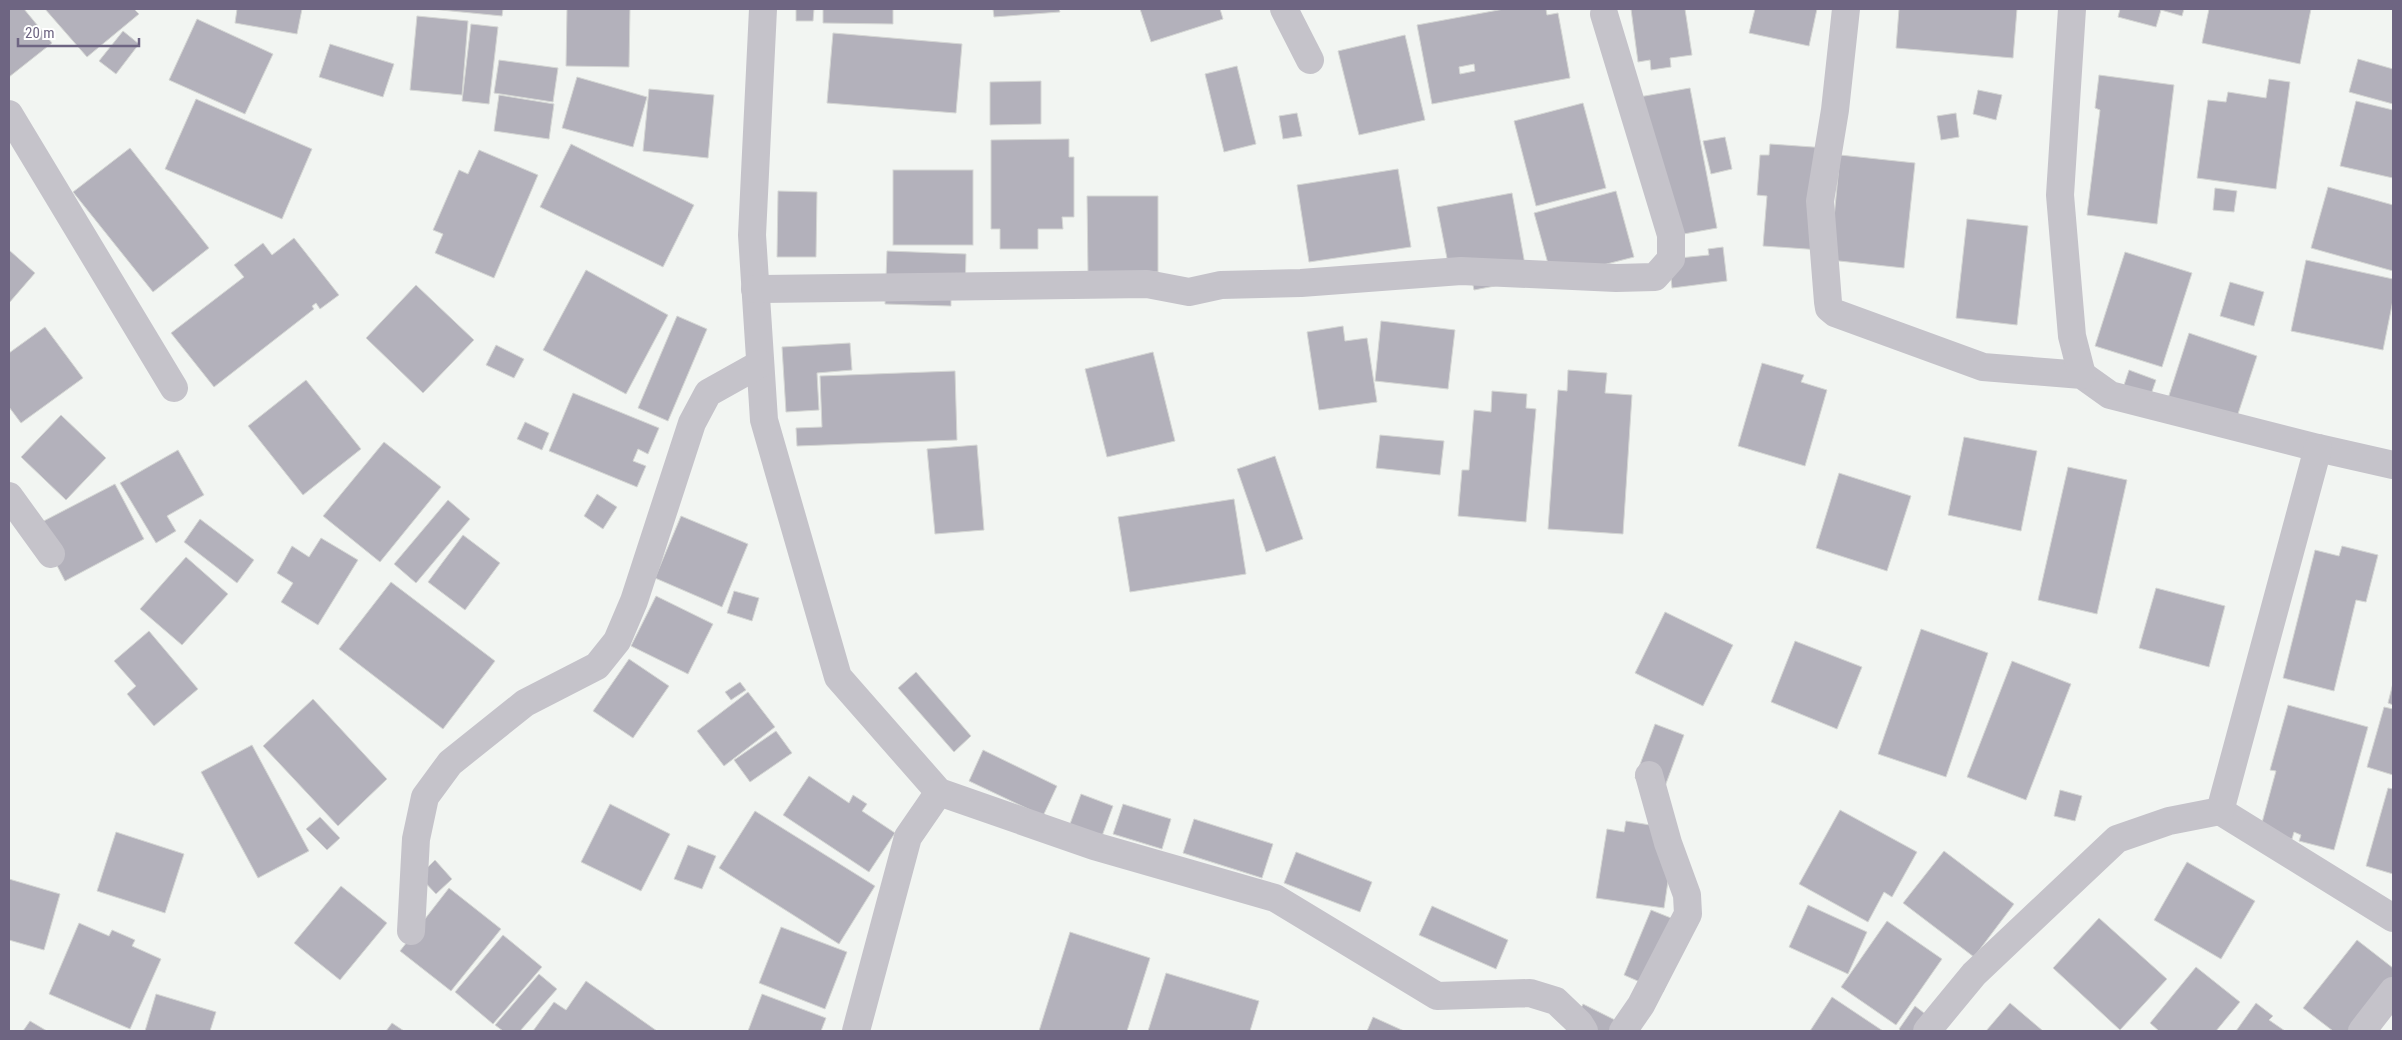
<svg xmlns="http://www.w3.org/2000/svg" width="2402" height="1040" viewBox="0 0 2402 1040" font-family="'Roboto Condensed',sans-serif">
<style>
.building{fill:#b3b1bb;stroke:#d5d7d4;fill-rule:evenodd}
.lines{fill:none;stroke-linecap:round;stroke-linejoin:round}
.street{stroke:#c5c3ca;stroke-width:28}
</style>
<rect width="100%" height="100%" fill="#f2f5f2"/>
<!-- building -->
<g class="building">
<path d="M9,9H24L52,43L9,77Z"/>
<path d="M45,9H134L139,14L87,57Z"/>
<path d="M237,9H302L297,34L235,23Z"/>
<path d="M431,9H503L502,16Z"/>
<path d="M567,9H630L629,67L566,66Z"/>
<path d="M796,9H814L813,21H796Z"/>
<path d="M823,9H893V24L823,23Z"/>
<path d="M993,9H1059L1060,12L994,17Z"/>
<path d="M1140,9H1220L1223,19L1151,42Z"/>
<path d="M1504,9H1546L1547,15L1558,13L1570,78L1432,104L1417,25ZM1474,64L1475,71L1460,74L1459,67Z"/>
<path d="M1631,9H1685L1692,55L1670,58L1671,67L1651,70L1650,60L1638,62Z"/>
<path d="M1755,9H1817L1809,46L1749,33Z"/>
<path d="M1899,9H2017L2013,58L1896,48Z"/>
<path d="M2120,9H2184L2182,16L2161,10L2156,27L2118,17Z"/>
<path d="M2209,9H2311L2300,64L2202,43Z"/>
<path d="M417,16L468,21L462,95L410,90Z"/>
<path d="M197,19L273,54L245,114L169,80Z"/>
<path d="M471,24L498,27L489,104L462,101Z"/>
<path d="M123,31L139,44L116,74L99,61Z"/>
<path d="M833,33L962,44L956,113L827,103Z"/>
<path d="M1405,35L1425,120L1359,135L1338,51Z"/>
<path d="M330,44L394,64L383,97L319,77Z"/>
<path d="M2358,59L2393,69V104L2349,92Z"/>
<path d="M499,60L558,68L553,102L494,93Z"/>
<path d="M1237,66L1256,144L1224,152L1205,74Z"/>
<path d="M2099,75L2174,85L2157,224L2087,215L2100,110L2095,108Z"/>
<path d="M577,77L647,97L633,147L562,128Z"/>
<path d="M2269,79L2290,82L2276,189L2197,178L2208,100L2226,102L2228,92L2266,98Z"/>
<path d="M1041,81V124L990,125V82Z"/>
<path d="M1690,88L1717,228L1667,237L1639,97Z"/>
<path d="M649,89L714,95L708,158L643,151Z"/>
<path d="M1978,90L2002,95L1996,120L1973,114Z"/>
<path d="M499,95L554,104L549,139L494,131Z"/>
<path d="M196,99L312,149L282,219L165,169Z"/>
<path d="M2356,101L2393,110V178L2340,166Z"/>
<path d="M1583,103L1606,188L1536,206L1514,121Z"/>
<path d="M1297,113L1302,136L1283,139L1279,116Z"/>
<path d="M1956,113L1959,137L1941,140L1937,116Z"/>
<path d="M1725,137L1732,169L1711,174L1703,141Z"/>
<path d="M1069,139V157H1074V217H1062L1063,229H1038V249H1000V229H991V140Z"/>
<path d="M571,144L694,205L663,267L540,207Z"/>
<path d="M1770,144L1827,148L1821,250L1763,246L1767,196L1757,195L1760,155H1769Z"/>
<path d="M130,148L209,248L153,292L73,192Z"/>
<path d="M479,150L538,175L494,278L435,253L443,234L433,230L459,170L468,174Z"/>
<path d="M1840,155L1915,163L1904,268L1830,260Z"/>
<path d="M1398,169L1411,247L1309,262L1297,185Z"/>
<rect x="893" y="170" width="80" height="75"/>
<path d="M2328,187L2393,205V271L2311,248Z"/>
<path d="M2215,188L2237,191L2234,212L2213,210Z"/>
<path d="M778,191L817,192L816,257H777Z"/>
<path d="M1616,191L1634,257L1552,278L1534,213Z"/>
<path d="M1512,193L1526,270L1500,285L1474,290L1472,280L1452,284L1437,207Z"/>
<path d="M1087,196H1158V272L1088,273Z"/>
<path d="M1967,219L2028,226L2017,325L1956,318Z"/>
<path d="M294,238L339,295L320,309L316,303L312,306L314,309L214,387L171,333L244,277L234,265L263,243L272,255Z"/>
<path d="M1723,247L1727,281L1672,288L1669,259L1709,255L1708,249Z"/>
<path d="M9,250L35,273L9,303Z"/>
<path d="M887,251L966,254L965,299L951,298V306L885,304Z"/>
<path d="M2125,252L2192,273L2162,367L2095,346Z"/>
<path d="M2306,260L2393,279V300L2383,350L2291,331Z"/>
<path d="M586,270L668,315L626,394L543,350Z"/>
<path d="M2230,282L2264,292L2254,326L2220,316Z"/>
<path d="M416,285L474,340L423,393L366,338Z"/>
<path d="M677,316L707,329L668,421L638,408Z"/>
<path d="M1381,321L1455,330L1448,389L1375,381Z"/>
<path d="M1343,326L1345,341L1367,338L1377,402L1319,410L1307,332Z"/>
<path d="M45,327L83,378L21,423L9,407V353Z"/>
<path d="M2189,333L2257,356L2233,429L2165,408Z"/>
<path d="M850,343L852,370L817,373L819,410L786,412L782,347Z"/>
<path d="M496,345L524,359L514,378L486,365Z"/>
<path d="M1153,352L1175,441L1107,457L1085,369Z"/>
<path d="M1762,363L1804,375L1801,382L1827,390L1805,466L1738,446Z"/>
<path d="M1568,370L1607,373L1605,393L1632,395L1623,534L1548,529L1558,390L1567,391Z"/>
<path d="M2129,370L2156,380L2147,406L2120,397Z"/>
<path d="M955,371L957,440L797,446L796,428L822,427L820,376Z"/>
<path d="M306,380L361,449L303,495L248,426Z"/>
<path d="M1492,391L1527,394L1526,408L1536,409L1526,522L1458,516L1462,470H1469L1474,410L1491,412Z"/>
<path d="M573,393L659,428L648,454L638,449L633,461L646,466L637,487L549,451Z"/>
<path d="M61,415L106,458L66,500L21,457Z"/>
<path d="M525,422L549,433L542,450L517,439Z"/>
<path d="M1380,435L1444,441L1440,475L1376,468Z"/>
<path d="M1964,437L2037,451L2021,531L1948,515Z"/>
<path d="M384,442L441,487L380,562L323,516Z"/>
<path d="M977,445L984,530L935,534L927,449Z"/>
<path d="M178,450L204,495L167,516L176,531L156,543L120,483Z"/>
<path d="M1275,456L1303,539L1266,552L1237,469Z"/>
<path d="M2068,467L2127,480L2097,614L2038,600Z"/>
<path d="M1839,473L1911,496L1887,571L1816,548Z"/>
<path d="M115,484L144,539L65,581L36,525Z"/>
<path d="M597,494L617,507L603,529L584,516Z"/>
<path d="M1234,499L1246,574L1130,592L1118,517Z"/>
<path d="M448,500L470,519L416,583L394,564Z"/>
<path d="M681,516L748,544L722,607L655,578Z"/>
<path d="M200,519L254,560L237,583L184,542Z"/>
<path d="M463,535L500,563L465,610L428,582Z"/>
<path d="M321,538L358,560L318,625L281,602L293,583L277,573L292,546L309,557Z"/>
<path d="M2342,546L2378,555L2366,602L2356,600L2334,691L2283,678L2315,550L2339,556Z"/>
<path d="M186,557L228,594L182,645L140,609Z"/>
<path d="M391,582L495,661L443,729L339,649Z"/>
<path d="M2156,588L2225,606L2209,667L2139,648Z"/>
<path d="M734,591L759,598L752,621L727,613Z"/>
<path d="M656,596L713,624L688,674L631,646Z"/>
<path d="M1665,612L1733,645L1703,706L1635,673Z"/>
<path d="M1921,629L1988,653L1946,777L1878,754Z"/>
<path d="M149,631L198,689L154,726L127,694L136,686L114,661Z"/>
<path d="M1795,641L1862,667L1837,729L1771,702Z"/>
<path d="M629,659L669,686L633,738L593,711Z"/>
<path d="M2012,661L2071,684L2026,800L1967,777Z"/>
<path d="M916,672L971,736L954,752L898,688Z"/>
<path d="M740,682L746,690L731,700L725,692Z"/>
<path d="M2393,683V705L2388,703Z"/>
<path d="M748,692L775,727L724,766L697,731Z"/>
<path d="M313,699L387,779L338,826L263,746Z"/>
<path d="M2288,705L2368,727L2334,850L2299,841L2301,835L2294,832L2292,839L2260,830L2276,771L2270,770Z"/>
<path d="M2384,707L2393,709V775L2367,767Z"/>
<path d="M1655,724L1684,735L1664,789L1635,778Z"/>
<path d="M776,731L792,753L750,782L734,760Z"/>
<path d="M252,745L309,851L258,878L201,772Z"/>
<path d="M983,750L1057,786L1043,816L969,781Z"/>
<path d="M809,776L849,803L853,795L867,804L862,811L895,833L869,872L783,815Z"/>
<path d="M2388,788L2393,789V874L2366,866Z"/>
<path d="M2060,790L2082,796L2075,821L2054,816Z"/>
<path d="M1081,794L1113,806L1102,836L1070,824Z"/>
<path d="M610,804L670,834L641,891L581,862Z"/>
<path d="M1123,804L1171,819L1162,849L1113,834Z"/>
<path d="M1840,810L1917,852L1892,897L1884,892L1868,922L1799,884Z"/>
<path d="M755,811L875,886L839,944L719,868Z"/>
<path d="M320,817L340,838L327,850L306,829Z"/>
<path d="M1194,819L1273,844L1262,878L1183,853Z"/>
<path d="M1626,821L1656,826L1674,841L1664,908L1596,898L1607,829L1624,832Z"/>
<path d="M116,832L184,854L165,913L97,891Z"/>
<path d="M688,845L716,856L702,889L674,879Z"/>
<path d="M1944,851L2014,904L1974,957L1903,903Z"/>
<path d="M1296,852L1372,882L1360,912L1284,883Z"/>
<path d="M435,860L452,879L436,894L419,876Z"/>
<path d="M2187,862L2255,901L2221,959L2154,920Z"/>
<path d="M9,879L60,894L44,950L9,940Z"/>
<path d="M341,886L387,923L340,980L294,943Z"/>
<path d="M449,888L501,929L451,991L400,951Z"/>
<path d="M1808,905L1867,932L1848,974L1789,947Z"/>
<path d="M1432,906L1508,940L1496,969L1419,935Z"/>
<path d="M1651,910L1691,926L1663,992L1624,975Z"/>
<path d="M2099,918L2167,979L2120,1030L2053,968Z"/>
<path d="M1887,921L1942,959L1896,1025L1841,987Z"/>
<path d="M79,923L109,936L112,930L135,940L132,946L161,959L130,1029L49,994Z"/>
<path d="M781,927L847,952L825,1009L759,983Z"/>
<path d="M1070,932L1150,958L1127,1031H1039Z"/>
<path d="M503,935L542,967L493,1024L455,992Z"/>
<path d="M2357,940L2393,968V990L2362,1031H2333L2303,1008Z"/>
<path d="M2196,967L2240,1002L2216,1031H2159L2150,1023Z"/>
<path d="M1166,973L1259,1001L1250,1031H1148Z"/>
<path d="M539,974L557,989L520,1031H503L495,1025Z"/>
<path d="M586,981L657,1031H533L554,1002L566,1010Z"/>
<path d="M156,994L216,1012L210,1031H145Z"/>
<path d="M762,994L826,1018L821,1031H748Z"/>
<path d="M1832,997L1883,1031H1810Z"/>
<path d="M2010,1003L2043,1031H1986Z"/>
<path d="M2256,1003L2273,1016L2269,1020L2285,1031H2236Z"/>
<path d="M1583,1004L1621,1023L1617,1031H1570Z"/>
<path d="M1915,1006L1933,1020L1925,1031H1901L1899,1029Z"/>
<path d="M1373,1017L1404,1031H1367Z"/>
<path d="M30,1021L47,1031H23Z"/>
<path d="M392,1023L404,1031H386Z"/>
</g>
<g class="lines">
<!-- street -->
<g class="street">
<path d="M763,9L752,235L764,420L838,677L939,792L1094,846L1275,898L1437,996L1530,993L1556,1001L1579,1023L1584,1031"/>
<path d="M1284,9L1310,60"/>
<path d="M1846,9L1835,110L1820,201L1828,302L1829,308L1835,313L1983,367L2082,375L2110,395L2318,448L2393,465"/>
<path d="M2072,9L2060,195L2072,336L2082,375"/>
<path d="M9,114L174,388"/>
<path d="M755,289L1147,284L1189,292L1221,285L1301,283L1461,271L1616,278L1655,277L1671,259V235L1604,14"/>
<path d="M9,496L51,554"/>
<path d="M2220,811L2393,918"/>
<path d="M411,931L416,839L425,797L450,763L525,703L597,666L617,641L634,601L692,423L708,393L760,364"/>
<path d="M856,1031L908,837L939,792"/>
<path d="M1623,1031L1641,1005L1688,914L1687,895L1668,843L1649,775"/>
<path d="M1927,1031L1974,974L2117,839L2169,821L2220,811L2318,448"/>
<path d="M2362,1031L2393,991"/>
</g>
</g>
<!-- border -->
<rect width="2402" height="1040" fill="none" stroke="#6e6582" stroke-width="20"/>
<!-- scale -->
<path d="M18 38v8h121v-8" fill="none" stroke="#6e6582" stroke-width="2.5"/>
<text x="25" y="38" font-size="15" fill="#6e6582" stroke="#ffffff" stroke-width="4" paint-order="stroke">20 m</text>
</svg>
